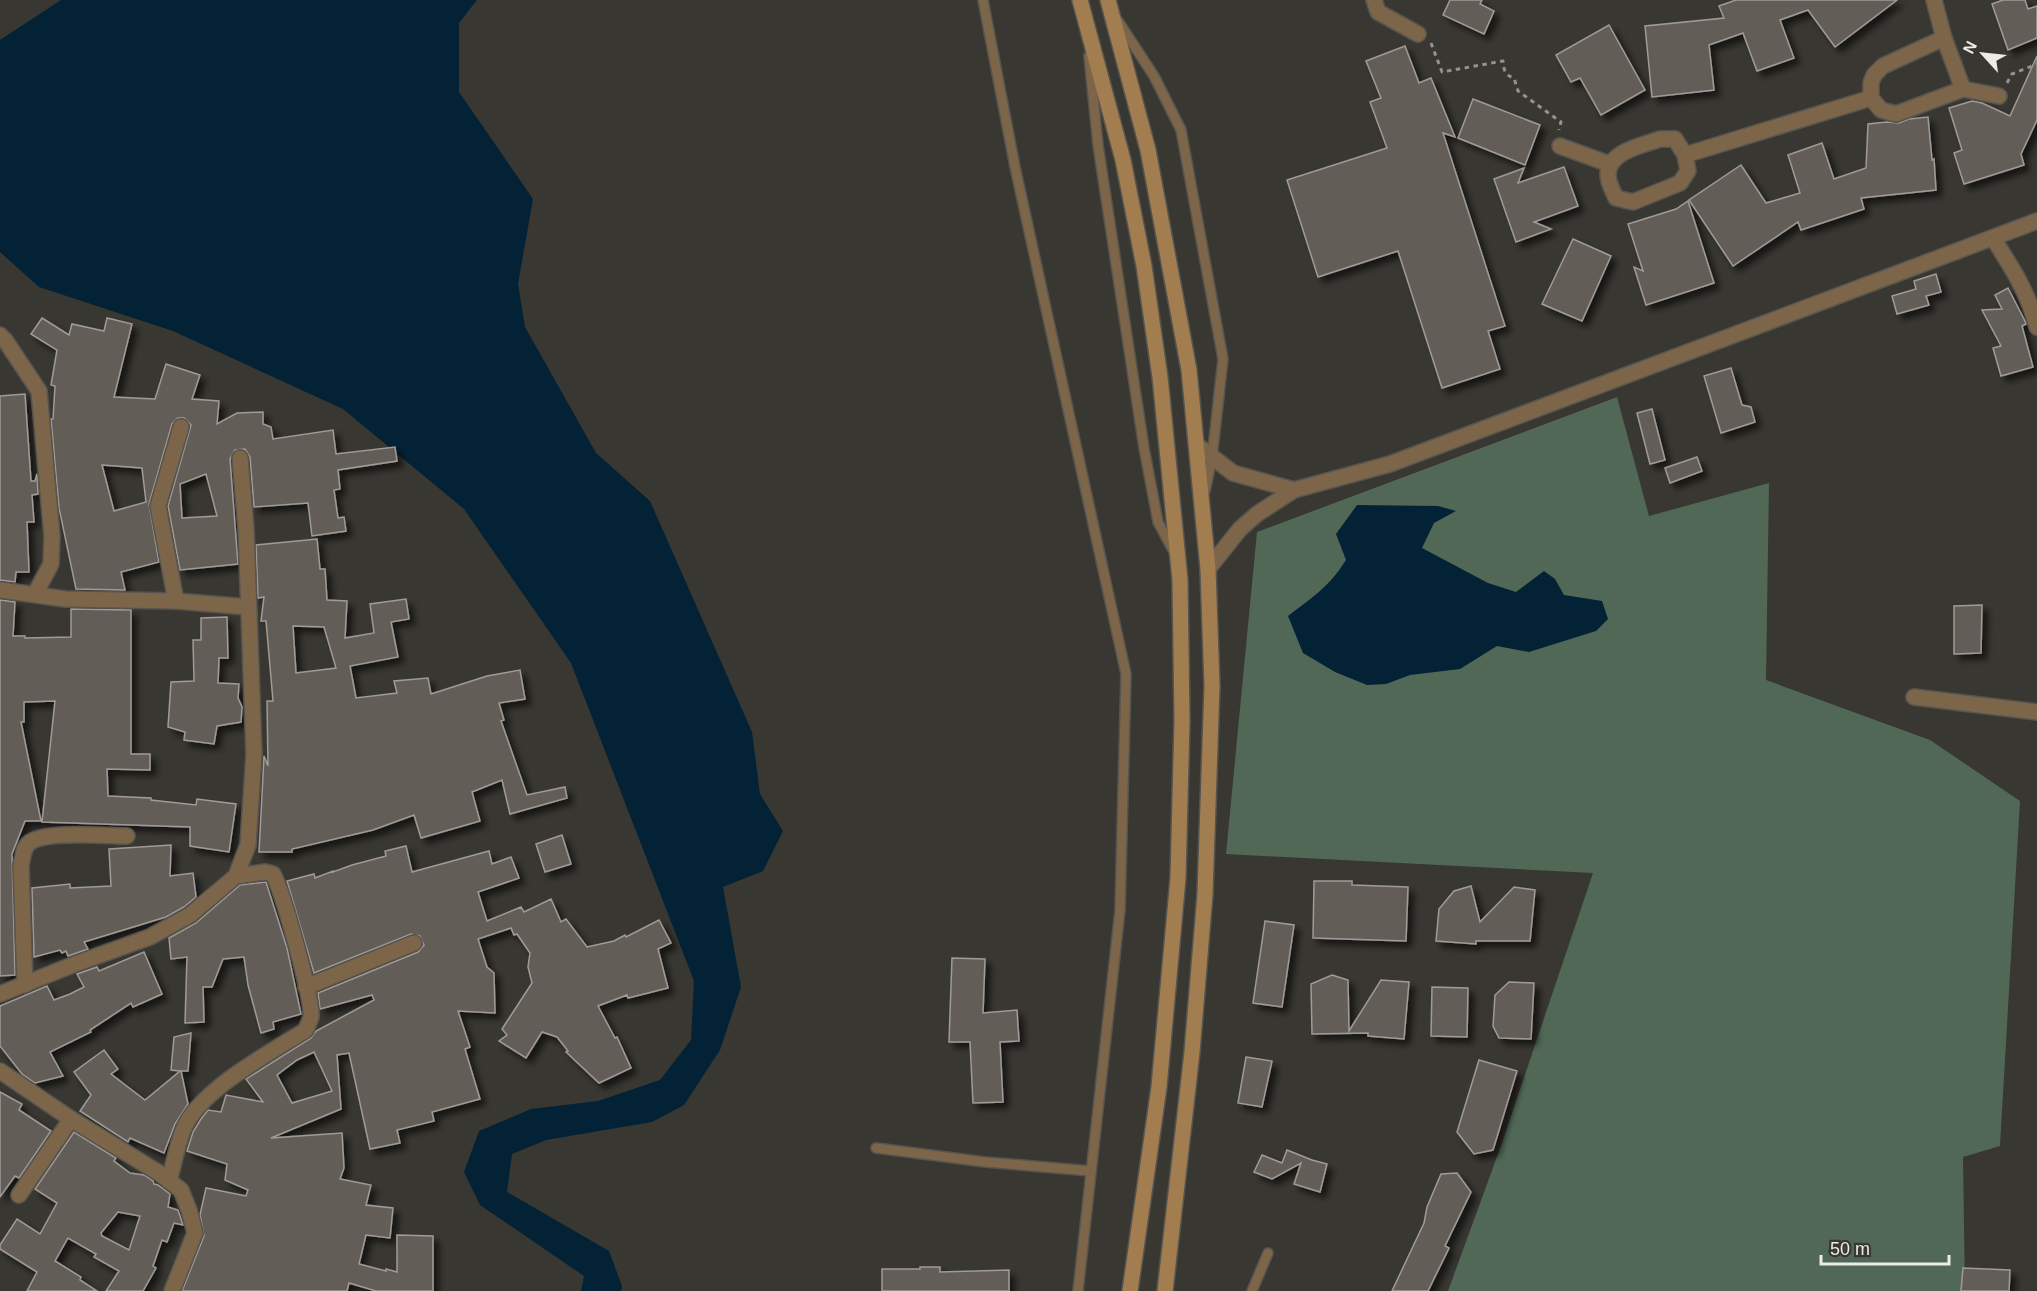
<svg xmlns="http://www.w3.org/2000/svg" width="2037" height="1291" viewBox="0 0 2037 1291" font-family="Arial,sans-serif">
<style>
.green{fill:#516857}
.water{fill:#032235}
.building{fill:#635d59;stroke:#a19a96;stroke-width:1.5;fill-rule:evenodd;filter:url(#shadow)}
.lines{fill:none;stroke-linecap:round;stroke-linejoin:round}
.lane-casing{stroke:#55544f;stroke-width:12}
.street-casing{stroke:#55544f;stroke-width:18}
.secondary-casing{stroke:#55544f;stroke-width:18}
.path{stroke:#93928e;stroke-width:3;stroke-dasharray:4.5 4.5;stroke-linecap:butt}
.lane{stroke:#7c6549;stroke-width:9}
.street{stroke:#7c6549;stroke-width:15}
.secondary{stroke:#a27d50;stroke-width:15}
</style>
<defs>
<filter id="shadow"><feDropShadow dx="5.5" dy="5.5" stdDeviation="3" flood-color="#0009"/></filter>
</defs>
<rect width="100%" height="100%" fill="#383732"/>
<!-- green -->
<path class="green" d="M1617,397L1649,516L1769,483L1766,680L1930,740L2020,801L2000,1146L1963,1157L1965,1291H1448L1502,1143L1593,873L1226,854L1257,532Z"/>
<!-- water -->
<g class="water">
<path d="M61,0H477L459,23V92L533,199L518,284L525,327L596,453L650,501L752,732L760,794L783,831L763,871L723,887L741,987L720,1050L684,1105L652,1122L546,1140L512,1154L507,1192L609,1251L622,1286L621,1291H581L584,1276L480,1205L464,1172L479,1131L531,1109L598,1101L660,1080L691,1040L694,981L571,663L464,509L343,409L173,331L39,287L0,252V40Z"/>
<path d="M1357,505L1438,506L1456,511L1434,523L1422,548L1488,583L1516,592L1544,571L1555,579L1564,595L1602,601L1608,619L1596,631L1529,652L1497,646L1460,669L1410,675L1386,684L1367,685L1335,672L1303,653L1288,616C1313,597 1329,587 1346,560L1336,534Z"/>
</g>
<!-- building -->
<g class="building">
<path d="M1450,0H1482L1480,4L1494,11L1484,34L1443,15Z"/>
<path d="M1736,0H1897L1835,47L1808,10L1780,20L1794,58L1757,71L1743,33L1709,45L1714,90L1652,97L1645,26L1724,18L1719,6Z"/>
<path d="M2003,0H2025L2028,9L2037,6V38L2008,50L1992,4Z"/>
<path d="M1609,25L1645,90L1601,115L1580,78L1571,82L1556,55Z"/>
<path d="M1405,46L1419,83L1431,78L1455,137L1443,133L1505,326L1488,331L1500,369L1442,388L1398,251L1318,277L1287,180L1387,148L1370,102L1381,98L1366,61Z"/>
<path d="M2037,56V120L2021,154L2024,165L1964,184L1954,153L1962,150L1949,108L1972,101L1982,103L2010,116Z"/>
<path d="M1473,99L1540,125L1525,165L1458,138Z"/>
<path d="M1928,117L1932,160L1934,159L1936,190L1861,198L1864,209L1801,230L1798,222L1733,266L1689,200L1741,165L1766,203L1800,193L1788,155L1822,143L1834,179L1866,168L1868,124L1887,122L1899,123L1909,119Z"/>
<path d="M1564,167L1578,206L1534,222L1551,229L1516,242L1494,179L1524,168L1518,183Z"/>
<path d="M1688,201L1714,283L1646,305L1634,267L1643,271L1628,224L1676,209Z"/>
<path d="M1573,239L1611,256L1582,321L1542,304Z"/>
<path d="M1936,274L1941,292L1926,296L1929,305L1897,314L1892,296L1916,289L1914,281Z"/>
<path d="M2008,288L2025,321L2026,324L2022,326L2033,367L2001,376L1993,348L2001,346L1982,310L2002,309L1995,295Z"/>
<path d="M42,318L69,335L72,324L104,331L107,318L132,324L114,397L155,399L166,364L200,375L192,399L219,401L217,424L237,413L263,412V424L271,427L273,439L333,430L336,454L395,447L397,461L338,470L340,489L334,490L338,518L344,517L346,531L312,536L308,503L254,507L250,457L245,449L235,450L230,459L238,564L180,570L168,506L191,425L184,418H178L172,424L149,504L159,562L121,572L125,590L76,589L59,508L51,419H53L55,386L51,385L57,350L31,334ZM102,465L142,468L146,502L114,511ZM206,474L217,516L182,518L180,484Z"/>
<path d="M1731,368L1742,405L1751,407L1755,422L1721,433L1704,376Z"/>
<path d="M25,394L31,481H35L37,474L38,494L32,495L34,522H27L29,572H16L15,582L0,580V396Z"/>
<path d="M1652,409L1665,460L1650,464L1637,413Z"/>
<path d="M1697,457L1702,471L1670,483L1665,468Z"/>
<path d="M317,539L320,569H325L327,600L347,601L345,638L374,633L370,604L406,599L409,619L391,622L398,657L350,666L356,698L397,693L394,681L428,678L431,694L487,676L520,670L525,699L499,703L504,720L501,721L527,795L565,787L567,798L510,814L502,780L472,792L480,821L421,838L414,815L373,830L292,849V852H259L264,756L268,766L267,701H273L266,621H261L264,597L258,598L256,545ZM293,626L324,627L336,668L296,673Z"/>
<path d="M0,600L15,602L13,636H25V638L71,637V609L131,610V754H150V770L107,769L108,796L151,798V800L196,805L197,799L236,804L229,852L190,846V827L42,822L55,701L24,702V722H21L41,821H25L12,854L15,975L0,976Z"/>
<path d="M1982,605L1981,653L1954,654V606Z"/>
<path d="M227,617L228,658H219L218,683L239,684L238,698L242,707L241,722L217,726L214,744L184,740L185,732L168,727L171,682L194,681L193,640H201V618Z"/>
<path d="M562,835L571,864L545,872L536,844Z"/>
<path d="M171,845L170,876L193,873L196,897L184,907L166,917L84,942L88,949L68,956L66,951L62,953L60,950L34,957L32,888L70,884V888L111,886L109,849Z"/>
<path d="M406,846L412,872L489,851L492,864L511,857L519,878L478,892L487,921L521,907L524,912L551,899L561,922L566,919L587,947L614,941L625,935L626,937L659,920L671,943L658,949L668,988L628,998L627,995L598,1006L615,1038L617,1037L631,1068L599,1083L566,1052L568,1051L557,1037L542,1032L526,1058L499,1041L507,1035L502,1029L532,983L528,967L530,953L517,934L514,935L511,928L478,939L487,967L494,973L495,1013L458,1011L470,1047L465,1049L480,1099L432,1112L434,1121L397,1130L400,1143L370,1149L349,1053L337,1055L341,1109L271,1138L342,1133L344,1168L340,1179L371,1185L366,1205L393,1208L390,1238L366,1235L359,1264L386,1271V1269L397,1272V1235L433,1236V1291H376L349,1283L347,1291H182L204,1236L200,1215L206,1188L246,1196L248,1190L225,1180L227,1164L187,1151L193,1132L201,1119L208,1110L221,1112L226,1095L263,1102L246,1079L311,1038L316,1031L374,1000L372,995L320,1009L318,993L418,952L424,945L420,936L411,934L314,973L287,881L314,874L315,878L333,871V872L352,865L386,856L385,851ZM314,1052L332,1091L292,1103L277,1075L297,1060Z"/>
<path d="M1314,881H1352V885L1408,887L1406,941L1313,938Z"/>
<path d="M266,882L287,948L301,1014L273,1022L274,1029L261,1033L248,985L244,957L223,959L212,987H203L204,1022L185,1023L187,957L171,959L169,938L196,923L240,885Z"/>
<path d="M1471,886L1480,922L1514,887L1535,890L1530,941H1476V944L1436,941L1439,909L1454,891Z"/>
<path d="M1265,921L1294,925L1282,1007L1253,1003Z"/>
<path d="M144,952L162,994L133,1007L131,1003L90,1030L91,1032L50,1052L63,1076L35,1083L22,1074L0,1046V1006L47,986L54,1000L70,994L84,987L77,974L97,967L99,971Z"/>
<path d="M952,958L985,959L983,1013L1017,1010L1019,1041L1000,1042L1003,1102L973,1103L970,1042H949Z"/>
<path d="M1332,975L1348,980L1349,1031L1381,980L1409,982L1404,1039L1368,1036V1033L1312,1034L1311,984Z"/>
<path d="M1509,982L1534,983L1531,1039L1499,1038L1493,1026L1495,995Z"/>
<path d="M1432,987L1468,988L1467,1037L1431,1036Z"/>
<path d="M191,1033L188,1071H181L188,1104L175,1124L164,1153L130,1138L128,1142L80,1111L91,1095L74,1072L104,1050L118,1069L111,1074L145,1100L180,1071L171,1070L174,1037Z"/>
<path d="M1246,1057L1272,1061L1262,1107L1238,1103Z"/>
<path d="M1479,1060L1517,1071L1493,1150L1474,1154L1457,1132Z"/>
<path d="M0,1092L22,1104L19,1110L51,1131L19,1178L15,1176L0,1197Z"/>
<path d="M74,1132L116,1158L114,1161L130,1173L144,1175L153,1181L154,1184L158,1185L170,1194L168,1207L178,1210L183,1225L174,1223L167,1242L162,1240L153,1266L156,1268L143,1291H106L119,1271L94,1257L96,1254L68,1238L55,1261L81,1277L80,1280L97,1291H27L37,1272L0,1249V1245L17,1219L40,1234L57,1203L35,1189ZM118,1212L140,1216L129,1250L102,1236L101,1233Z"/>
<path d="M1287,1150L1312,1160L1327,1164L1320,1192L1294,1184L1301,1163L1272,1179L1254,1172L1262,1155L1282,1163Z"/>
<path d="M1457,1173L1471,1192L1445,1246L1449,1248L1428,1291H1392L1424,1223L1427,1207L1441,1174Z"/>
<path d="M920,1267H940V1272L1009,1270V1291H882V1269H920Z"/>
<path d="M1963,1268L2010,1270L2009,1291H1961Z"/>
</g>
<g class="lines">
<defs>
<g id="lane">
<path d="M983,0L1015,167L1126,674L1120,910L1078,1291"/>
<path d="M1118,21L1154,76L1181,130L1223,359L1212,458L1205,491"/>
<path d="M1089,56L1098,145L1144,448L1158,522L1174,552"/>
<path d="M876,1148L985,1162L1091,1171"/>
<path d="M1252,1291L1268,1253"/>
</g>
<g id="street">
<path d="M1374,0L1378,12L1418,34"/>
<path d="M1934,0L1944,38L1963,89L1999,96"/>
<path d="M1944,38L1883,66L1874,75L1871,83V98L1881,110L1896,114L1963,89"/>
<path d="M1660,139H1675L1685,155L1688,171L1680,183L1633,202L1616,198C1613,191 1608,183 1608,175C1608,151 1642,146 1660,139Z"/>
<path d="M1560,146L1609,164"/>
<path d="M1685,155L1871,98"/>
<path d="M1993,238C2011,266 2029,294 2037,327"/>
<path d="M0,335L5,340L39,391L52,536L51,564L35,594"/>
<path d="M1198,446L1233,473L1294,490"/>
<path d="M1208,569L1240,529L1257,514L1294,490L1390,464L2037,221"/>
<path d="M0,590L65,599L176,601L248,607"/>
<path d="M176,601L158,506L181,427"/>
<path d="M1914,697L2037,712"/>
<path d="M25,985L21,865C23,858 23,848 29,843C44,830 106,836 127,836"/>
<path d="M306,987L414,943"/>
<path d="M0,994L75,964L150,937L190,915L236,876L248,845L254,754L246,528L240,458"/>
<path d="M0,1071L71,1119L159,1173L181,1190L189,1210L195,1233L172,1291"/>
<path d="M169,1181C174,1164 177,1144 184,1128C201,1089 270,1053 306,1030C307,1026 310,1021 311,1017C313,1000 283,892 273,874L265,872L236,876"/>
<path d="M19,1195L71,1119"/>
</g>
<g id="secondary">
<path d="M1080,0L1123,160L1144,266L1160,377L1180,580L1182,721L1178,878L1159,1087L1130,1291"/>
<path d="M1108,0L1148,150L1189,370L1208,569L1212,686L1205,894L1192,1052L1165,1291"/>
</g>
</defs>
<!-- lane casing -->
<use href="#lane" class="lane-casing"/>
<!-- street casing -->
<use href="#street" class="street-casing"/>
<!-- secondary casing -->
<use href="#secondary" class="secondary-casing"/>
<!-- path -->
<g class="path">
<path d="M1431,43L1442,72L1503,61C1504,71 1505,75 1514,78L1518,91L1561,122L1559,130"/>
<path d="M2007,83L2012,74L2037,64"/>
</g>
<!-- lane -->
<use href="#lane" class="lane"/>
<!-- street -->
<use href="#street" class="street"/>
<!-- secondary -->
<use href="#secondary" class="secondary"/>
</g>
<!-- north arrow -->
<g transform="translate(1983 54) rotate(297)" stroke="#383732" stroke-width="4.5" paint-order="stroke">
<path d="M0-4.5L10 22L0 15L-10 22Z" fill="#ecebe7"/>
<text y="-9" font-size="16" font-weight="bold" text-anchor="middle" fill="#ecebe7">N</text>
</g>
<!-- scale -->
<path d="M1821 1255v9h128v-9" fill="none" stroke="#ecebe7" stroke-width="3"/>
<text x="1830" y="1255" font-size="18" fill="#ecebe7" stroke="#383732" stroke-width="4.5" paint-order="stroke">50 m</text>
</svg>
